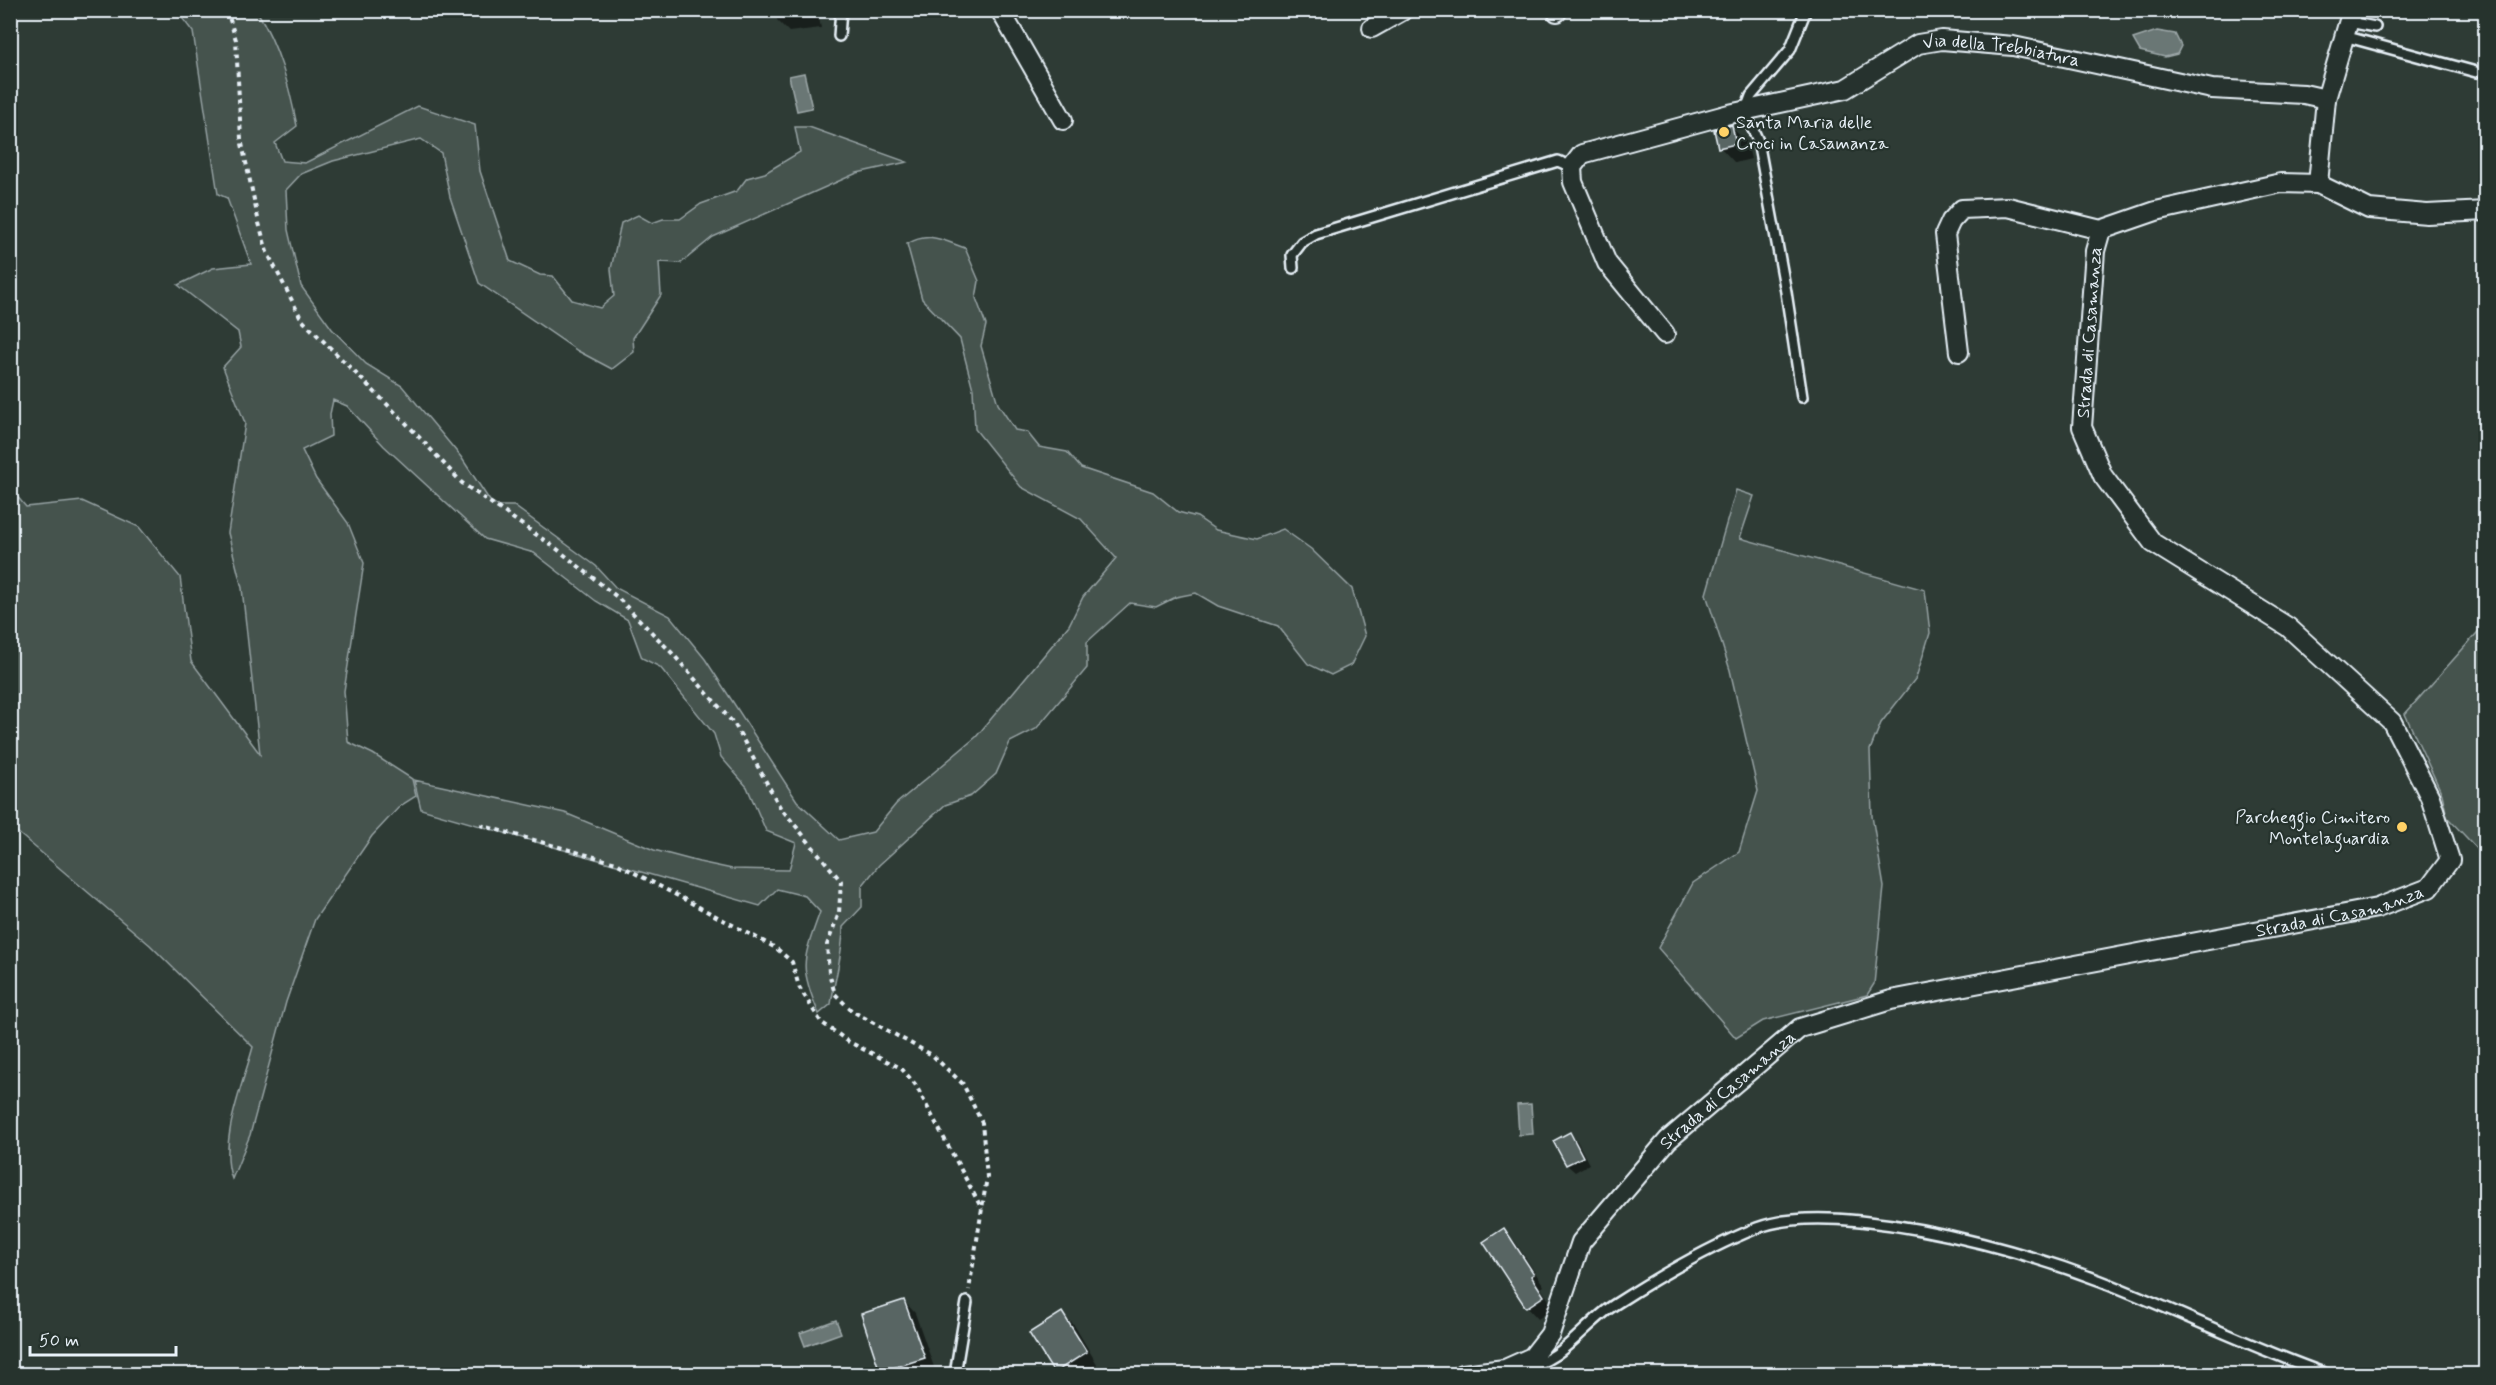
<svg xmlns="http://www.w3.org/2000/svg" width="2496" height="1385" viewBox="0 0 2496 1385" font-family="Mynerve,sans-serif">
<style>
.green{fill:#45524e;stroke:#96a2a3;stroke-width:1.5}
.water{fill:#6b7775;stroke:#9da8a9;stroke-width:1.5}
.shadow{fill:#0007}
.building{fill:#596563;stroke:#e8f1f8;stroke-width:1.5}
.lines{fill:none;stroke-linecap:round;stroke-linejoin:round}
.lane-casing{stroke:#e8f1f8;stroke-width:14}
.street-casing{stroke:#e8f1f8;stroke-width:22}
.path{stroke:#e8f1f8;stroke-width:4;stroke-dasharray:4.5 4.5;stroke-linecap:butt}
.lane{stroke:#26332d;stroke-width:9}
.street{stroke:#26332d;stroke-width:18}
.poi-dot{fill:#ffd166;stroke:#26332d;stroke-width:2}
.labels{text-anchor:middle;stroke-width:4.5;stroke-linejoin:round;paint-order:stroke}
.street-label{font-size:18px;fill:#e8f1f8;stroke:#26332d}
.poi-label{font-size:18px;fill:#e8f1f8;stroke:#26332d;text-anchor:start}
</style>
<rect width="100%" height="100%" fill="#2e3b35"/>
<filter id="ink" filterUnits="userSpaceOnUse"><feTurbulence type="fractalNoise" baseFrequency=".0167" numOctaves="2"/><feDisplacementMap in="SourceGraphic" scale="12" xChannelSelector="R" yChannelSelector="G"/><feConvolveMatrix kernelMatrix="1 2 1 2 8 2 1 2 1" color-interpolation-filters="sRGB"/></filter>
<g filter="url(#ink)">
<!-- green -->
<g class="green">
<path d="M177,11H257C279,47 289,85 297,126L275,143L282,161L305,163L418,106L475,125L480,171L510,261L540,275L553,276L572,300L600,308L614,296L611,269L621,223L638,215L652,223L663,219H680L701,204L737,191L747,178L765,173L800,152L795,127H809L907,162L857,173L713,237L681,263L659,262L661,295L633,338L634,352L612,369L578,351L479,283L450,197L441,153L421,139L333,161L301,174L286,190L288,230L301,286L332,329L366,364L402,386L461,457L490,501L498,506H514L596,566L616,588L670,616L705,659L797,801L839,840L873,832L896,804L976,737L1069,625L1083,597L1116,558L1081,519L1021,487L975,429L973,389L960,339L922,299L907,244C929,231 942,240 965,248L979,281L976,298L986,325L981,346L998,404L1015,430L1027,432L1039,447L1067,452L1081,468L1153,492L1178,512L1197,517L1216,530L1257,539L1283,529L1311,549L1352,589L1365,636L1351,665L1331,675L1308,664L1278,626L1218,606L1196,593L1176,597L1156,607L1130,603L1087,642V668L1036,729L1010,742L996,774L971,796L945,805L879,865L862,886V907L843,927C843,954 835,977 831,1004L819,1014C798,965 803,960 820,912L805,896L777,889L760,906L421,809L414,780L565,813L654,850L699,862L732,869L789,870L796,843L766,831L747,787L721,757L714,734L660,667L642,658L628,620L596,601L534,553L485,539L384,446L347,406L333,400L330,414L331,436L302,450L316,479L348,523L364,563L344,691L348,742L373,754L412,779L416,796L400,806L372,836L315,919L286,1002L250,1135L232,1179C218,1142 243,1084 253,1047L150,945L10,826L11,489L26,507L82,501L139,527L180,577L191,661L260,754L242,588L228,533L245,423L223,367L241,347L238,332L178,285L213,268L251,264L227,198L218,194L193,32Z"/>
<path d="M1736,490L1754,496L1740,538L1925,590L1930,633L1916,678L1881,723L1870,750L1872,816L1884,887L1874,984L1867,995L1763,1021L1736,1038L1658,948L1693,883L1739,852L1758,791L1730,670L1706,594Z"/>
<path d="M2485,624V857L2447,817L2442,794L2405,714Z"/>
</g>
<!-- water -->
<g class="water">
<path d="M2157,31L2175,34L2181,46L2177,54L2165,57L2140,51L2133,39Z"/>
<path d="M804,73L812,108L797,111L789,76Z"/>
<path d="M1531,1104L1533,1134L1519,1135L1517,1105Z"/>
<path d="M836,1320L841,1333L805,1346L800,1333Z"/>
</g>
<!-- shadow -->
<g class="shadow">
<path d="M776,10H830L831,16L819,18L821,28L789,32L777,20Z"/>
<path d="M1731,127L1747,142L1751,159L1735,163L1720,147Z"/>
<path d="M1570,1134L1577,1141L1589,1164L1575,1172L1567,1165L1555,1141Z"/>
<path d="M1504,1230L1515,1242L1544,1286L1541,1288L1554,1308L1538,1319L1527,1307Z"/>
<path d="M904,1301L915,1313L935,1370L919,1374H884L881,1371Z"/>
<path d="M1062,1314L1074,1325L1097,1364L1081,1374H1058L1055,1372Z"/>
</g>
<!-- building -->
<g class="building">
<path d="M1732,125L1736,144L1718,148L1714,130Z"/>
<path d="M1570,1132L1583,1157L1566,1165L1553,1141Z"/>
<path d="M1504,1228L1534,1274L1531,1276L1544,1296L1526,1308L1483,1242Z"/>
<path d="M904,1300L925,1358L880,1372L861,1314Z"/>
<path d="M1062,1312L1087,1352L1054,1373L1029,1333Z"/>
</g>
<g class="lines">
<defs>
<g id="lane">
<path d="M2349,22L2375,27"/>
<path d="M839,36L841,10"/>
<path d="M2344,36L2476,72"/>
<path d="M1293,268L1292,255L1302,242L1316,234L1558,161L1572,167"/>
<path d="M1802,397L1786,292L1758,141L1745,112L1751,96L1790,50L1806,10"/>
<path d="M1522,1367C1561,1364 1583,1325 1614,1305C1659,1276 1707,1248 1757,1228C1787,1216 1829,1218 1860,1221C1939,1229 2027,1253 2101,1281C2178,1311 2250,1347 2327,1374"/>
<path d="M955,1374L967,1302"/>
</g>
<g id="street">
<path d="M1000,10L1063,120"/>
<path d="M1557,10V12"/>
<path d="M1372,28L1404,10"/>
<path d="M2318,184L2326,99L2352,10"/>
<path id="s1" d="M1665,334L1607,263L1573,182L1572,167L1582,154L1729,114L1845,89L1918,44L1942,40L2013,46L2212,89L2304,94L2326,99"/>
<path d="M1959,352L1945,234L1951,221L1962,209L2008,207L2101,230"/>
<path id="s2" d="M1462,1374L1505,1369L1532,1357L1550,1334L1581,1242L1668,1140L1800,1028L1891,1000L2377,908L2429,888L2450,860L2430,797L2392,722L2288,627L2153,543L2103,476L2082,427L2095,251L2101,230L2156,211L2281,183L2318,184L2369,209L2427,214L2486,211"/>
</g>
</defs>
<!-- lane casing -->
<use href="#lane" class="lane-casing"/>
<!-- street casing -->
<use href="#street" class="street-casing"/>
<!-- path -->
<g class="path">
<path d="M227,10L236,40L241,139L259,223L267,252L302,320L405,422L462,483L557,549L617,597L672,653L735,725L780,807L841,881L839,913L827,945L829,973L835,994L852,1011L932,1055L963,1084L982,1123L987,1177L969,1290"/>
<path d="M480,825L616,863L776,948L792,962L799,987L821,1022L849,1042L901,1068L915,1084L982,1209"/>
</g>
<!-- lane -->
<use href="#lane" class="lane"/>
<!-- street -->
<use href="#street" class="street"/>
</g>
</g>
<!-- markers -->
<g class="poi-dot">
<circle cx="1724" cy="132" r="6"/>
<circle cx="2402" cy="827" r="6"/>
</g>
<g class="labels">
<!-- street labels -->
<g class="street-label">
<text dy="6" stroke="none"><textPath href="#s1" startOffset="652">Via della Trebbiatura</textPath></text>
<text dy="6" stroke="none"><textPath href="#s2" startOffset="1869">Strada di Casamanza</textPath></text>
<text dy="6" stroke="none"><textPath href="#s2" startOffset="1059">Strada di Casamanza</textPath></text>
<text dy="6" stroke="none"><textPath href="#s2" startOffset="411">Strada di Casamanza</textPath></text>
</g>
<!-- poi labels -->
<g class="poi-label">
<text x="1736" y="128">Santa Maria delle<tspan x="1736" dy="21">Croci in Casamanza</tspan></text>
<text x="2390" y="823" text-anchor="end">Parcheggio Cimitero<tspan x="2390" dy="21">Montelaguardia</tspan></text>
</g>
</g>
<!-- margin -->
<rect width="2496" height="1385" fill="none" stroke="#26332d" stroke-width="36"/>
<rect x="18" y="18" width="2460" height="1349" fill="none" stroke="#e8f1f8" stroke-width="2" filter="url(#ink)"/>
<!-- scale -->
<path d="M30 1346v9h146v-9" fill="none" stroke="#e8f1f8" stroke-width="3"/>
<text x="39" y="1346" font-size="18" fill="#e8f1f8" stroke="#26332d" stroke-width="4.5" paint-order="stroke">50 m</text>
</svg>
